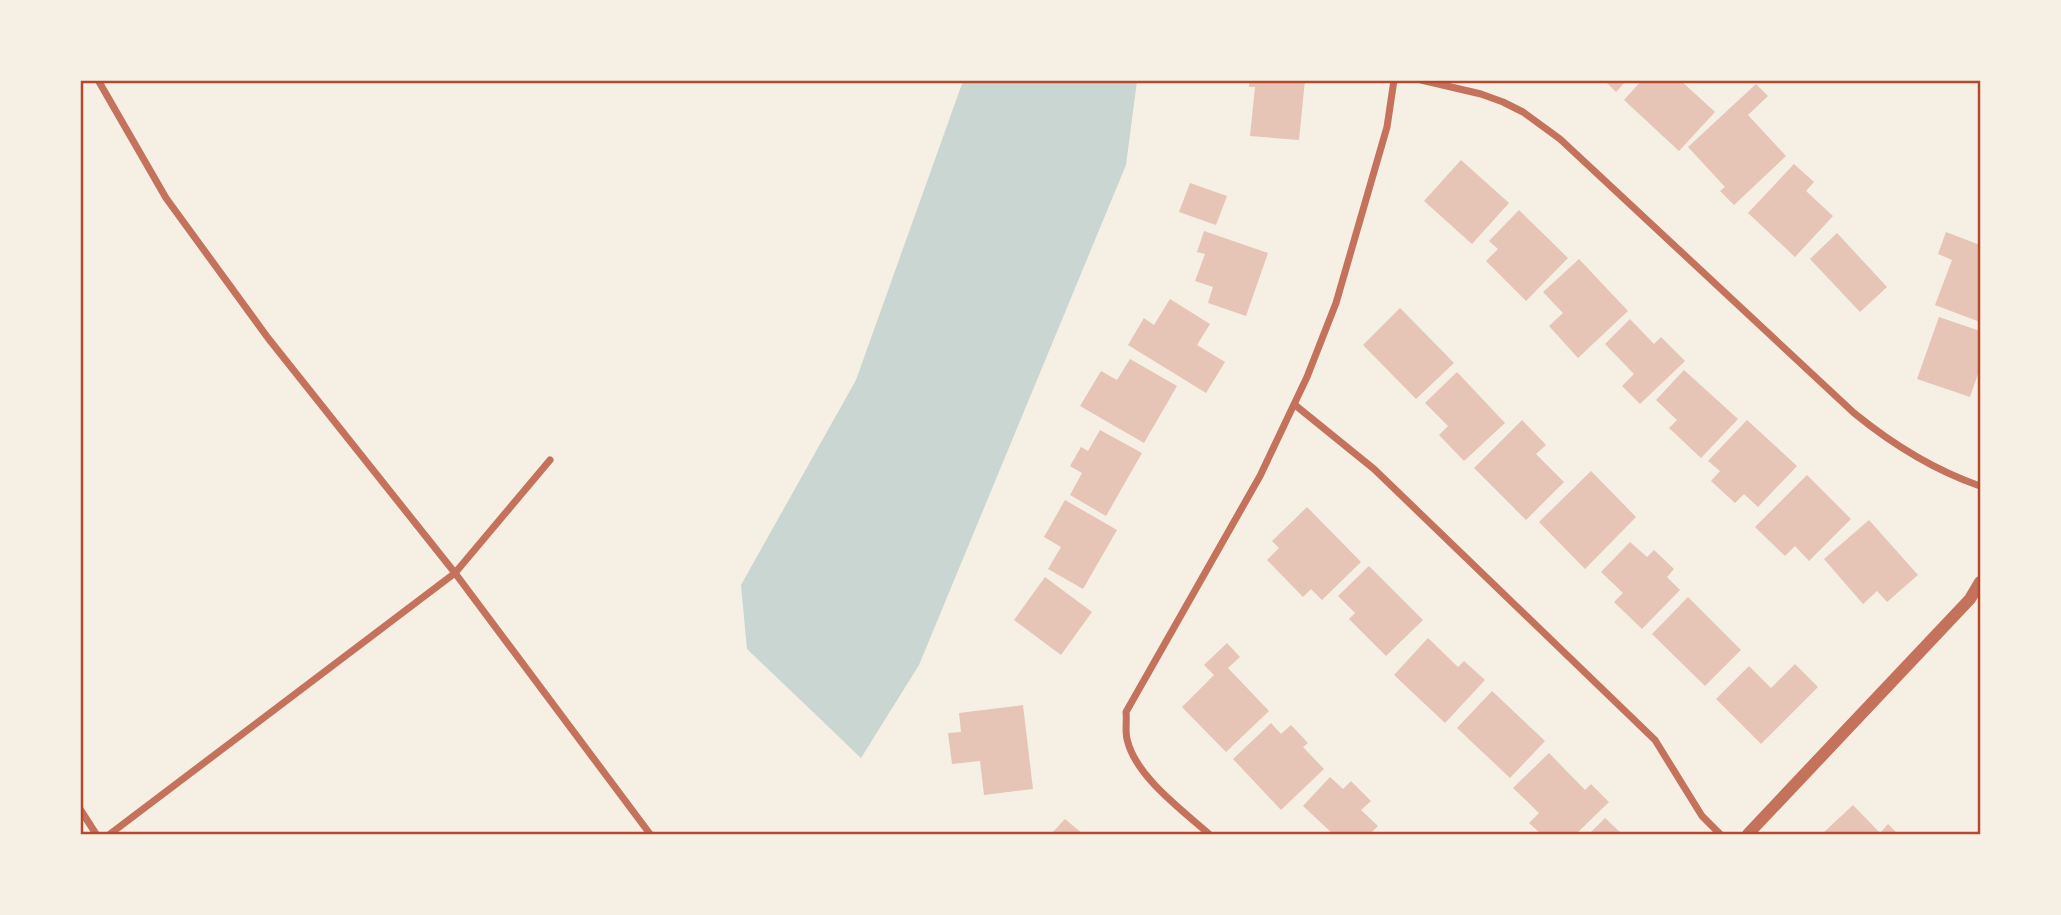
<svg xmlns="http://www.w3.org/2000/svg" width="2061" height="915" viewBox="0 0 2061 915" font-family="'DejaVu Sans',sans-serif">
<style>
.water{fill:#c9d6d2}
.building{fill:#e6c5b7}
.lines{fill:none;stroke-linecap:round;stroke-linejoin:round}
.minor{stroke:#c5725c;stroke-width:7}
.tertiary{stroke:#c5725c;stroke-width:12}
.neatline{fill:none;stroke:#b5482f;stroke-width:2.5}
</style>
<rect width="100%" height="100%" fill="#f6efe4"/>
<!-- water -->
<path class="water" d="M963,81H1137L1126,165L919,665L861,758L747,649L741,585L856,380Z"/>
<!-- building -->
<g class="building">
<path d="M1249,80H1305L1299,140L1250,136L1255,87H1249Z"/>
<path d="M1604,80H1627L1616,92Z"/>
<path d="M1642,80H1680L1715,112L1679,151L1624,100Z"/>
<path d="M1756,84L1768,96L1748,115L1786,156L1734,205L1720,191L1725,187L1688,147Z"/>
<path d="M1461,160L1509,203L1472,244L1424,201Z"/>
<path d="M1794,164L1814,182L1806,191L1833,216L1795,257L1748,213Z"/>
<path d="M1190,183L1227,196L1216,225L1179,212Z"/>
<path d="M1519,210L1568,258L1526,301L1486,261L1498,249L1489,241Z"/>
<path d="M1204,231L1268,253L1246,316L1208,303L1213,287L1195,281L1205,254L1197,252Z"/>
<path d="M1946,232L1980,245V322L1935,305L1952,260L1938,254Z"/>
<path d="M1837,233L1887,287L1860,312L1810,259Z"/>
<path d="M1579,259L1628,311L1578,358L1549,326L1563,313L1543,292Z"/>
<path d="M1170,299L1210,324L1197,345L1225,362L1206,393L1128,345L1144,318L1154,325Z"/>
<path d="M1400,308L1454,363L1416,399L1363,345Z"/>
<path d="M1939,317L1980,331V368L1970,397L1917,379Z"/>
<path d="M1630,319L1654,344L1661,337L1685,361L1640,404L1622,386L1634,374L1605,344Z"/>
<path d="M1130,359L1177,386L1144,443L1080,406L1101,371L1117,380Z"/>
<path d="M1684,370L1738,419L1701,458L1669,428L1677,420L1656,400Z"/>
<path d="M1457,372L1505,423L1464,461L1439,435L1448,426L1425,403Z"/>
<path d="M1522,420L1546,445L1536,454L1564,482L1526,520L1474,468Z"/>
<path d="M1747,420L1797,466L1758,507L1744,494L1735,503L1711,481L1720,471L1708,461Z"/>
<path d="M1100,430L1142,453L1106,516L1070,495L1082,473L1070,466L1081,447L1088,451Z"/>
<path d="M1591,471L1636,517L1585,569L1539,522Z"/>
<path d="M1807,475L1851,519L1809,561L1795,546L1785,556L1755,527Z"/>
<path d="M1065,500L1117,530L1083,589L1048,569L1061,547L1044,537Z"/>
<path d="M1307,507L1361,562L1322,600L1311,589L1303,597L1267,560L1279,548L1272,541Z"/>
<path d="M1869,520L1918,575L1887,602L1877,591L1863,604L1824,559Z"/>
<path d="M1630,542L1647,557L1654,550L1674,569L1667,577L1680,590L1642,629L1614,602L1623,593L1601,572Z"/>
<path d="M1369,566L1423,620L1386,656L1349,619L1355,613L1338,596Z"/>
<path d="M1045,577L1092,612L1061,655L1014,620Z"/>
<path d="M1688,597L1741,650L1705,686L1652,634Z"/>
<path d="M1428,638L1458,667L1464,661L1485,680L1445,723L1394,675Z"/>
<path d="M1227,643L1240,657L1228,668L1269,711L1226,752L1182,707L1214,675L1204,665Z"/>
<path d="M1795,664L1818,687L1761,744L1716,699L1749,666L1771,688Z"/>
<path d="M1492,691L1545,741L1510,778L1457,728Z"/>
<path d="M1023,705L1033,789L984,795L980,761L952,764L948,733L961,732L959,713Z"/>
<path d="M1271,723L1281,734L1291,725L1308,743L1303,747L1324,769L1281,810L1233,759Z"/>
<path d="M1549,753L1585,790L1591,784L1609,802L1576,834H1541L1529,823L1539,813L1513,788Z"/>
<path d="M1330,777L1343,789L1351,781L1371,801L1361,810L1378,826L1370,834H1333L1303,806Z"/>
<path d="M1853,805L1880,833L1888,824L1898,834H1822Z"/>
<path d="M1605,818L1622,834H1589Z"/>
<path d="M1065,819L1083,834H1051Z"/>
</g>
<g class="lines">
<!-- minor -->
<g class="minor">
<path d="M98,80L166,198L268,338L455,573L650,834"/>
<path d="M1421,80L1481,94L1503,102L1523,112L1560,139L1854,413C1892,444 1934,470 1980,486"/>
<path d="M1295,405L1374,469L1655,740L1702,816L1720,834"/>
<path d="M80,809L96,834"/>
<path d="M110,834L455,573L550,460"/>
<path d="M1209,834C1182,810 1135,776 1127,739C1125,731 1127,720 1126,712L1260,476L1307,377L1336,303L1387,127L1394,80"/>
</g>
<!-- tertiary -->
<path class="tertiary" d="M1748,834L1970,599L1980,582"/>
</g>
<!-- border -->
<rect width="2061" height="915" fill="none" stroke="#f6efe4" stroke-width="164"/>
<rect x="82" y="82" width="1897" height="751" class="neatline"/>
</svg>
